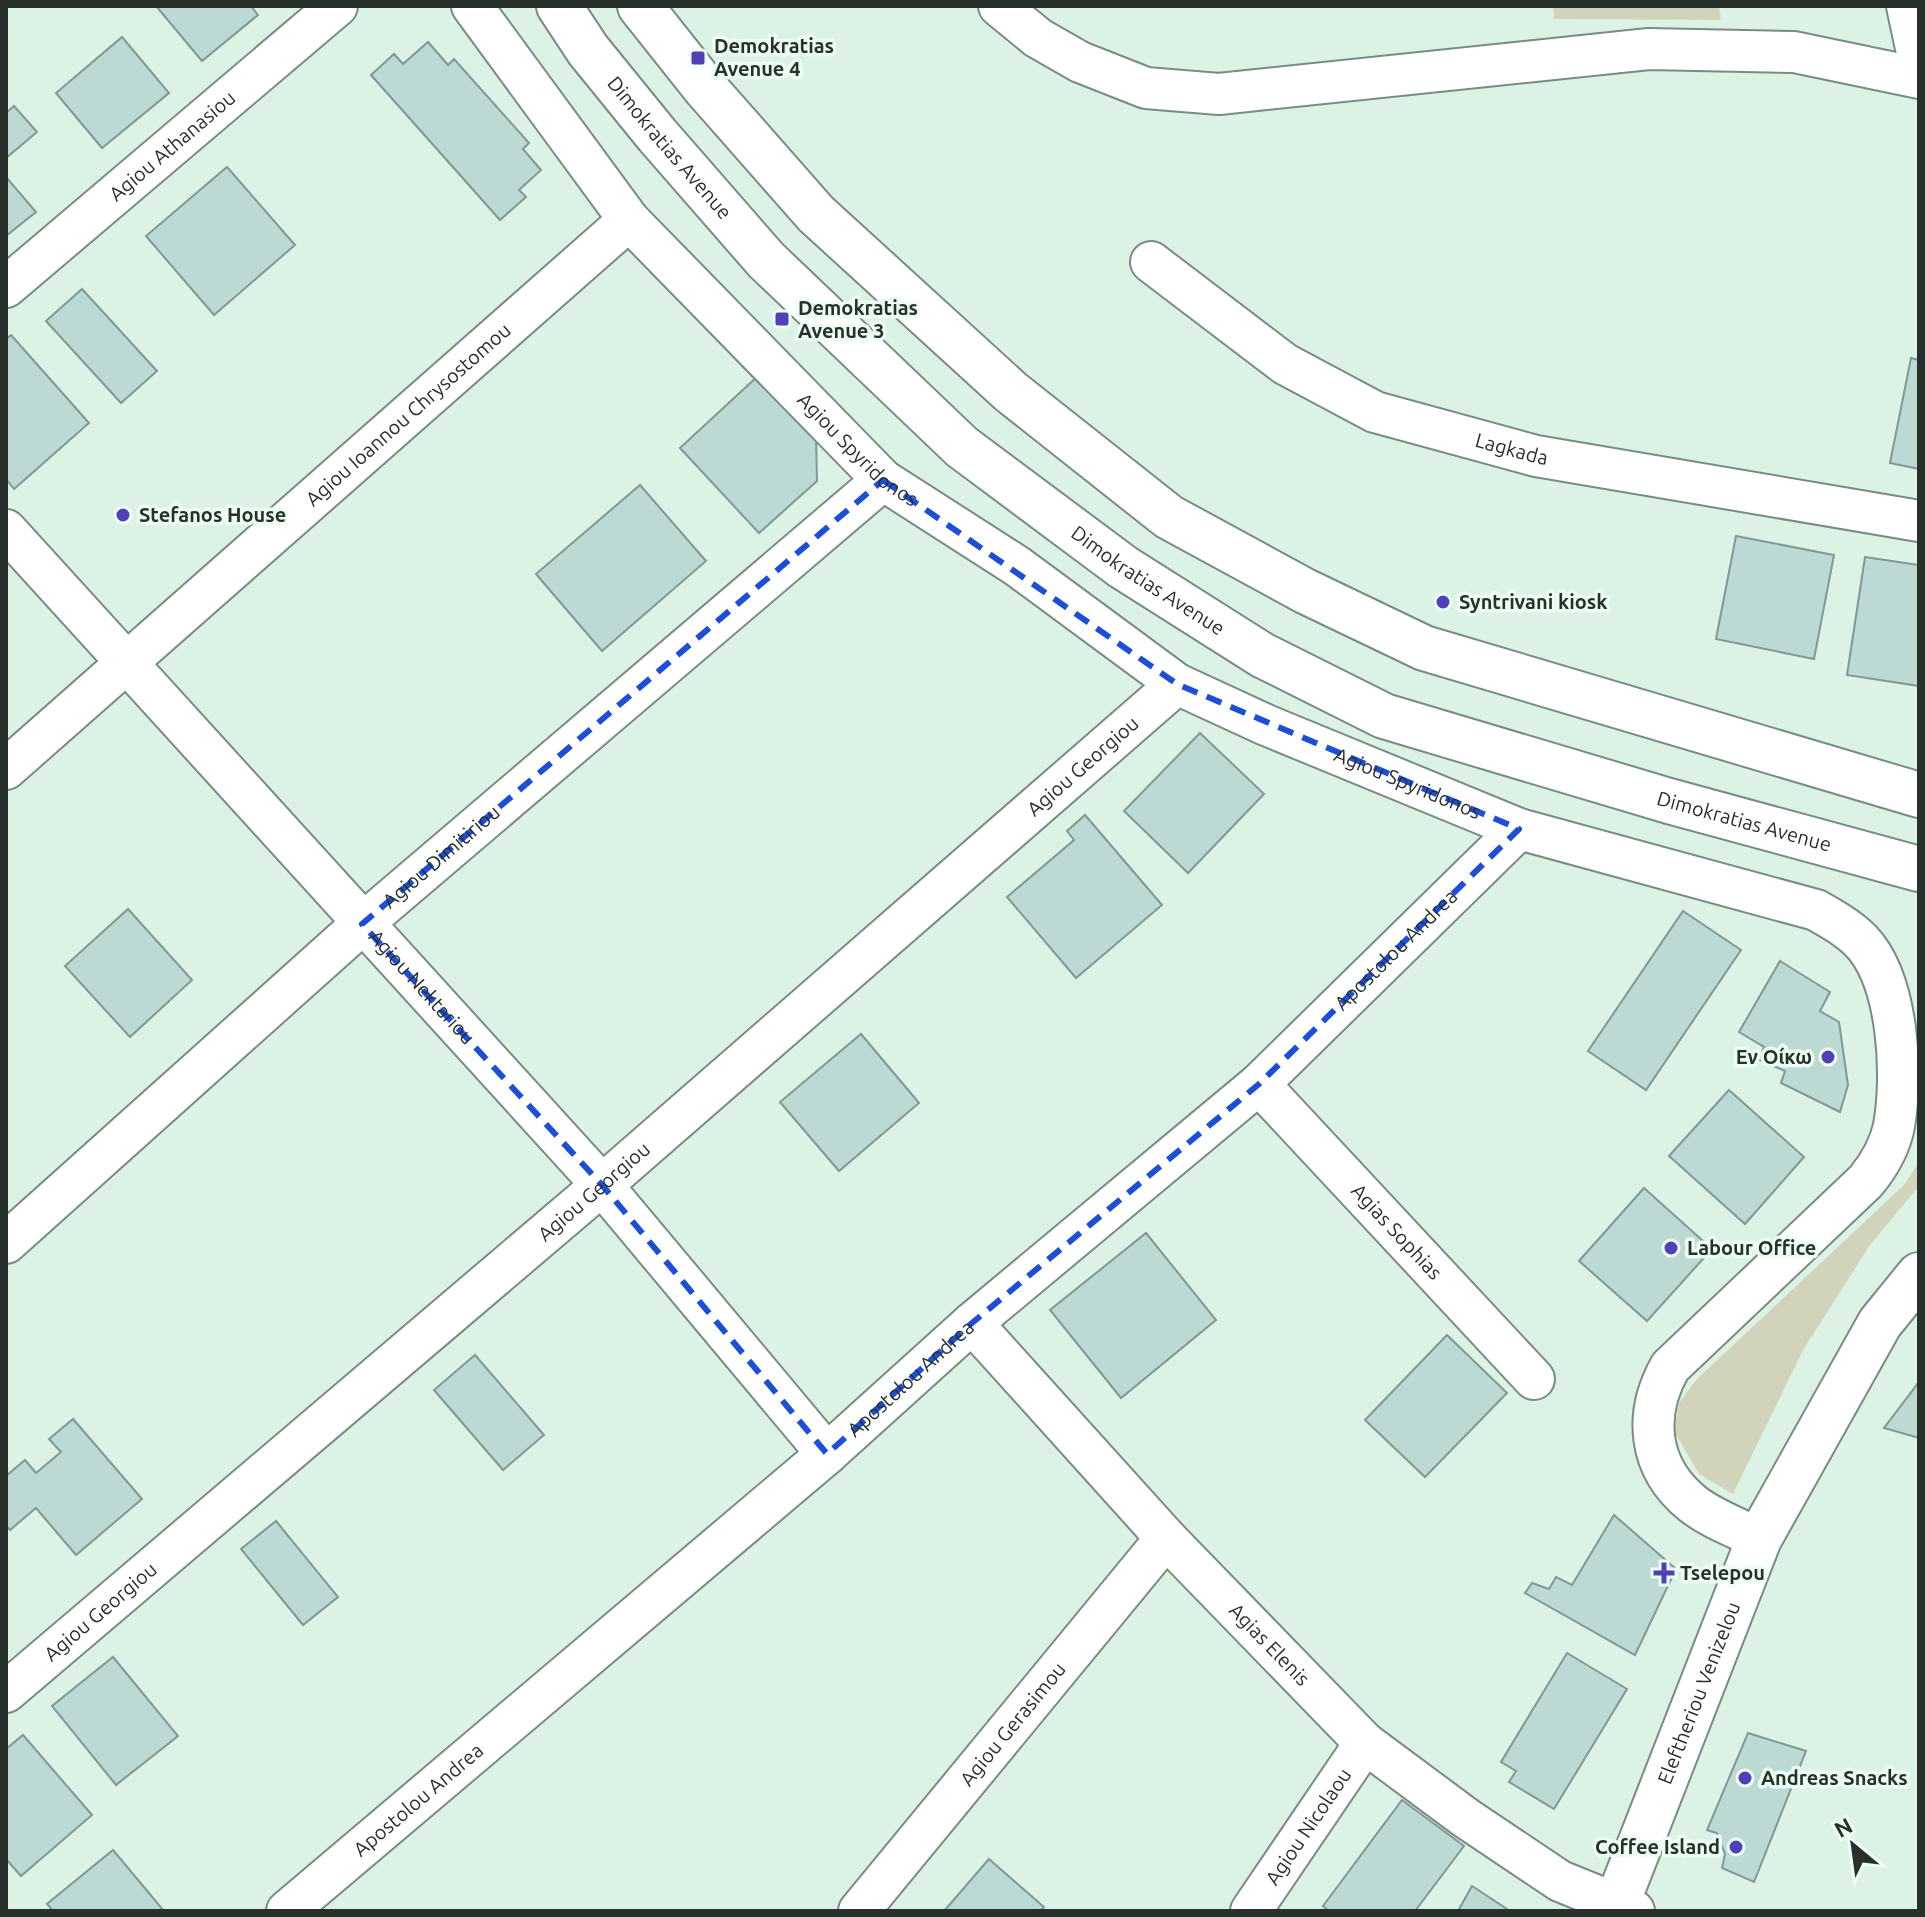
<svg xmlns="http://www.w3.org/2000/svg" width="1925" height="1917" viewBox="0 0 1925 1917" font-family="Ubuntu,sans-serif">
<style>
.green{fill:#d1d4ba}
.building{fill:#bdd9d4;stroke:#7f9995;stroke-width:2}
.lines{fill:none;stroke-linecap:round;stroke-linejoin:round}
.minor-casing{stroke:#788d81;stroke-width:44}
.major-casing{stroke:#788d81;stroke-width:48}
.highway-casing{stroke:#788d81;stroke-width:48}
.minor{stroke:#fff;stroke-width:40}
.major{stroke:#fff;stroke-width:44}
.highway{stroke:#fff;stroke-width:44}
.marked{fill:none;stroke:#1d4ed8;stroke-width:6;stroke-dasharray:16 10;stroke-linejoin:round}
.poi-dot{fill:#5041b9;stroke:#ecfef3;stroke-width:3}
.labels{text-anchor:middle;stroke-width:7;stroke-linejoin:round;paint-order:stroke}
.poi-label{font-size:20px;font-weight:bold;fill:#28302b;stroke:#ecfef3;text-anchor:start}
.street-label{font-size:20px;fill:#28302b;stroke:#ecfef3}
</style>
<rect width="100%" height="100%" fill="#dbf2e4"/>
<!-- green -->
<g class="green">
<path d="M1553,6H1719L1721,20L1554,19Z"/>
<path d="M1919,1162V1186L1870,1245L1803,1350L1733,1494L1699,1474L1674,1431L1679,1403L1697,1379L1904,1185Z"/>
</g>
<!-- building -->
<g class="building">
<path d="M156,6H251L258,15L202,61Z"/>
<path d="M122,37L169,93L102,148L56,93Z"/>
<path d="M428,42L448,65L454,59L529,143L523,149L541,170L519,190L526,197L500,220L371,75L394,54L403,64Z"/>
<path d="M14,106L37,132L6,158V113Z"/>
<path d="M227,167L295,245L214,315L146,236Z"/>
<path d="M6,177L36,212L6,236Z"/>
<path d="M82,289L157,371L121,403L46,321Z"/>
<path d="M11,335L89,423L14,489L6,479V339Z"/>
<path d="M1911,358L1919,360V469L1890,463Z"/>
<path d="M759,375L816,436L817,481L759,533L680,448Z"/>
<path d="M640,485L706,561L602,651L536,574Z"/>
<path d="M1736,536L1834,555L1814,659L1716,639Z"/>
<path d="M1865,557L1919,565V686L1847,675Z"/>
<path d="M1200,733L1264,794L1188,873L1124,811Z"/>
<path d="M1085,815L1162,905L1076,978L1007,897L1074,840L1067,831Z"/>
<path d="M128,909L192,980L130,1037L65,966Z"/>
<path d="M1683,911L1741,950L1646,1090L1588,1051Z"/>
<path d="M1780,961L1830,992L1820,1011L1839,1022L1848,1085L1840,1112L1781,1083L1785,1071L1759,1060L1764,1047L1739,1032Z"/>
<path d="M861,1034L919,1103L839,1171L780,1102Z"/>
<path d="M1729,1090L1804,1157L1745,1224L1669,1156Z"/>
<path d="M1644,1188L1712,1249L1647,1321L1579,1261Z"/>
<path d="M1146,1233L1216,1320L1121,1398L1050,1310Z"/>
<path d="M1447,1335L1507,1393L1425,1477L1365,1420Z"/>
<path d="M475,1355L544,1435L503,1470L434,1390Z"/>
<path d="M1919,1382V1438L1884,1428Z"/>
<path d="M73,1419L142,1499L76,1555L36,1508L10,1530L6,1525V1476L25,1460L36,1473L61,1452L49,1439Z"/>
<path d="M1614,1515L1676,1569L1635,1655L1525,1593L1532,1583L1549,1589L1556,1577L1572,1585Z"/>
<path d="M276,1521L338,1597L303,1625L241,1549Z"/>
<path d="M1567,1653L1627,1689L1554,1809L1509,1782L1516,1771L1501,1762Z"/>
<path d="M113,1657L178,1736L116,1785L52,1706Z"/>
<path d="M1748,1733L1806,1751L1754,1882L1722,1868L1725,1854L1717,1833L1707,1830Z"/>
<path d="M23,1735L92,1815L21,1876L6,1859V1749Z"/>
<path d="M1402,1800L1464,1846L1415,1911H1329L1323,1906Z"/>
<path d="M113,1850L164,1911H53L47,1904Z"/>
<path d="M989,1859L1044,1907L1040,1911H944Z"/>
<path d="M1472,1886L1510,1911H1458Z"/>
</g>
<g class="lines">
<defs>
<g id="minor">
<path id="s1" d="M472,6L629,220L883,480L1017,566L1177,684L1266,725L1519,829L1816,910C1832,919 1848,928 1861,941C1899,981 1903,1075 1894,1126C1890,1146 1879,1165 1866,1181L1670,1367C1643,1415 1648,1468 1693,1504C1712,1519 1738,1528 1759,1539"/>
<path d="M999,6L1038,38L1080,62L1146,88L1219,94L1649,49L1794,52L1919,78"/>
<path d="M1907,6L1919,62"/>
<path id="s2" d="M1151,262L1285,364L1375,412L1536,456L1919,521"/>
<path id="s3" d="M6,287L337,6"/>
<path id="s4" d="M6,530L602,1185L827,1454"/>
<path id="s5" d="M6,769L629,220"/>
<path id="s6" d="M1259,1084L1534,1379"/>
<path id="s7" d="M6,1243L362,924L883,480"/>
<path id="s8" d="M972,1323L1166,1538L1365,1743L1466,1818L1560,1881L1634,1911"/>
<path id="s9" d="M6,1692L602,1185L1177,684"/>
<path id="s10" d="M287,1911L827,1454L972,1323L1259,1084L1519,829"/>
<path id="s11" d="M859,1911L1166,1538"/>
<path id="s12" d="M1251,1911L1365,1743"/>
</g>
<g id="major">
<path id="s13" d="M1614,1911L1759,1539L1880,1323L1919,1275"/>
</g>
<g id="highway">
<path id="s14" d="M559,6L588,50L657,135L766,260L962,447L1123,567L1262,655L1384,716L1669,801L1919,869"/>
<path d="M640,6L706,89L816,214L1011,392L1169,517L1305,591L1424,648L1919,795"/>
</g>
</defs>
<!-- minor casing -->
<use href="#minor" class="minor-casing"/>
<!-- major casing -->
<use href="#major" class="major-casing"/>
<!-- highway casing -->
<use href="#highway" class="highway-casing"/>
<!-- minor -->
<use href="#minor" class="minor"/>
<!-- major -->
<use href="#major" class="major"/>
<!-- highway -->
<use href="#highway" class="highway"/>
</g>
<!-- marked area -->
<path class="marked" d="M883,480L1177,684L1519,829L1259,1084L972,1323L827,1454L602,1185L362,924Z"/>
<!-- markers -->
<g class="poi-dot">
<rect x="690" y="50" width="16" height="16" rx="4"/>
<rect x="774" y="311" width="16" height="16" rx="4"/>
<circle cx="123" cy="515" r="8"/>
<circle cx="1443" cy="602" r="8"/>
<circle cx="1828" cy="1057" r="8"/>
<circle cx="1671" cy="1248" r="8"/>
<path d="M1660 1561h8v8h8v8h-8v8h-8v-8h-8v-8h8z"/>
<circle cx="1745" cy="1778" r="8"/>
<circle cx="1736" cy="1847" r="8"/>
</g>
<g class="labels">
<!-- poi labels -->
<g class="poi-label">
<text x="714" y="53">Demokratias<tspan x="714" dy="23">Avenue 4</tspan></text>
<text x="798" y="315">Demokratias<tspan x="798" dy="23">Avenue 3</tspan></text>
<text x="139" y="522">Stefanos House</text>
<text x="1459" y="609">Syntrivani kiosk</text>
<text x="1812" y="1064" text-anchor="end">Εν Οίκω</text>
<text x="1687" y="1255">Labour Office</text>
<text x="1680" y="1580">Tselepou</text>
<text x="1761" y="1785">Andreas Snacks</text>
<text x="1720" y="1854" text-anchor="end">Coffee Island</text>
</g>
<!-- street labels -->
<g class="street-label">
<text dy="7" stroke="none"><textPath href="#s3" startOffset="218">Agiou Athanasiou</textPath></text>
<text dy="7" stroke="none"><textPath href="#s14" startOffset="180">Dimokratias Avenue</textPath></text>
<text dy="7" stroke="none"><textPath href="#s5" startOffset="536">Agiou Ioannou Chrysostomou</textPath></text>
<text dy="7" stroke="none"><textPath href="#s1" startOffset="590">Agiou Spyridonos</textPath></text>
<text dy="7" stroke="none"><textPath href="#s2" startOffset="412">Lagkada</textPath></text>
<text dy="7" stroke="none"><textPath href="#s14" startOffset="828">Dimokratias Avenue</textPath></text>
<text dy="7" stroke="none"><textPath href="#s9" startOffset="1420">Agiou Georgiou</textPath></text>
<text dy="7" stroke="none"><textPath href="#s1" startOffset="1238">Agiou Spyridonos</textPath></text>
<text dy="7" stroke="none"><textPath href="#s14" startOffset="1476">Dimokratias Avenue</textPath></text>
<text dy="7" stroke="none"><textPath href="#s7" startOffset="582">Agiou Dimitiriou</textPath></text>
<text dy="7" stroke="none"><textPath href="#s10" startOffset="1468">Apostolou Andrea</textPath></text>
<text dy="7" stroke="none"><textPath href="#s4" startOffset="618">Agiou Nektariou</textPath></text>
<text dy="7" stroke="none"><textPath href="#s9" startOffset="772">Agiou Georgiou</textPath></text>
<text dy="7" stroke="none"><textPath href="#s6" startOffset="202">Agias Sophias</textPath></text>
<text dy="7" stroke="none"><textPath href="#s10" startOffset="820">Apostolou Andrea</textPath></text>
<text dy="7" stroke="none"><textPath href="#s9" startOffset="124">Agiou Georgiou</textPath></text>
<text dy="7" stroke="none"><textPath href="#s8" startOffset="438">Agias Elenis</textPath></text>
<text dy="7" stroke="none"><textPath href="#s13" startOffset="234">Eleftheriou Venizelou</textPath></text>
<text dy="7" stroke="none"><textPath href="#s11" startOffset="242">Agiou Gerasimou</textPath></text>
<text dy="7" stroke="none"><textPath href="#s10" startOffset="172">Apostolou Andrea</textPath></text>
<text dy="7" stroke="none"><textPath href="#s12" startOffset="102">Agiou Nicolaou</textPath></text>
</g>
</g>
<!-- border -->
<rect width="1925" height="1917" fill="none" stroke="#28302b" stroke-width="16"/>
<!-- north arrow -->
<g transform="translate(1853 1845) rotate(331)" stroke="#ecfef3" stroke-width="6" paint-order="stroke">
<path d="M0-6L14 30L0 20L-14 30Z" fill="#28302b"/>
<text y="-12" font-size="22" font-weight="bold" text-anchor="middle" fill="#28302b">N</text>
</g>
</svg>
